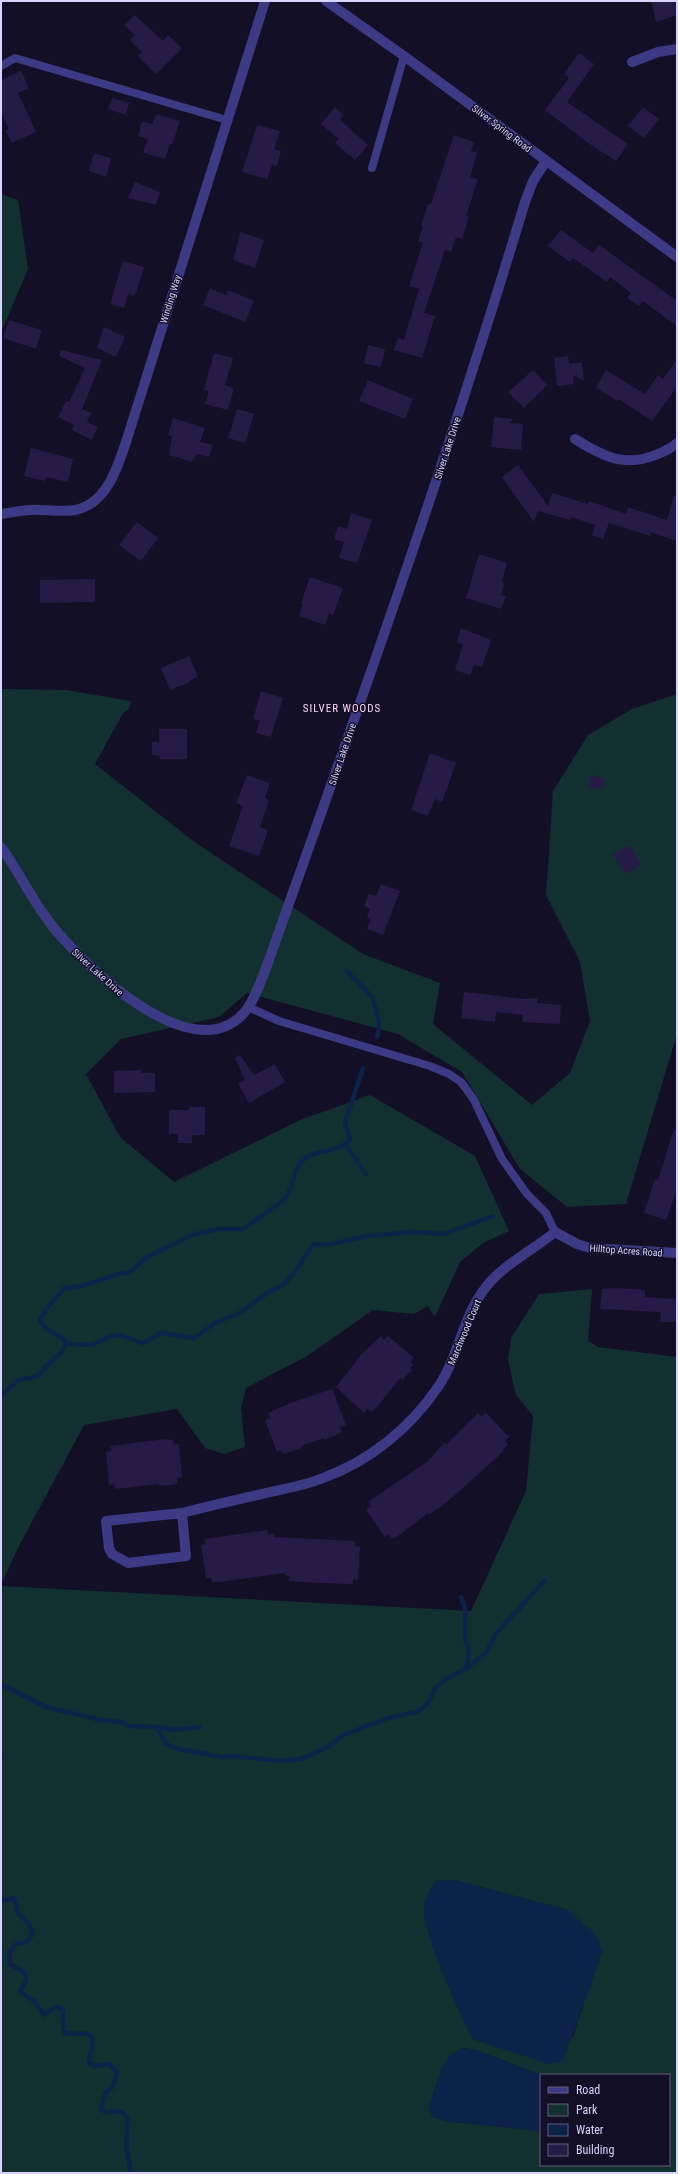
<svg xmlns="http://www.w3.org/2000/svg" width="678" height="2174" viewBox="0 0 678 2174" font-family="'Roboto Condensed',sans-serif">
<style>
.green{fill:#12302f;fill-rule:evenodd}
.water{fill:#0c2248}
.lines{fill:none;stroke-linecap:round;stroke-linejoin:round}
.stream{stroke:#0c2248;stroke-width:4.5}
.building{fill:#241b47}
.lane{stroke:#3d3a85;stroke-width:8}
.street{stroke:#3d3a85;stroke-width:10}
.labels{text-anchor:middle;stroke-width:3;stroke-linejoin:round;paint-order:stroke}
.street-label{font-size:10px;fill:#d9d4ff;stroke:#130f26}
.neighbourhood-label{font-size:11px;letter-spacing:1px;fill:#ffd6f0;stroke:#130f26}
</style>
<rect width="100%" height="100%" fill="#130f26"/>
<!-- green -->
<g class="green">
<path d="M1,194L18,200L28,269L1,333Z"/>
<path d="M1,689L66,690L131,701L129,709L123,713L95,764L196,843L363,954L440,983L433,1024L532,1105L570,1073L590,1021L580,962L546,895L553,791L588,735L632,709L677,694V1034L626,1204L567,1207L520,1169L462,1072L398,1034L247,993L219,1017L121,1039L86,1074L120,1137L174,1182L300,1120L370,1095L475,1156L509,1231L483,1243L460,1262L435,1317L428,1306L414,1314L373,1310L307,1356L246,1388L241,1408L245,1447L224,1454L205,1448L177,1409L84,1425L18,1548L1,1585Z"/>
<path d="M592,1289L588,1341L598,1347L677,1357V2173H1V1586L471,1611L526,1491L533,1416L516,1395L508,1360L511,1338L539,1294ZM454,1880L568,1910L583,2006L572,2039L436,1881ZM462,2048L475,2050L542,2075H669V2165H541V2131L445,2121L429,2107L442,2067Z"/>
</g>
<!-- water -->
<g class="water">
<path d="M454,1880L568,1910L594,1933L603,1951L563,2061L548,2064L472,2039C459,2010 421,1933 424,1905C425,1896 432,1888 436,1881Z"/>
<path d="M462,2048L475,2050L542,2075L541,2131L445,2121L432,2117L429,2106L442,2067L451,2054Z"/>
</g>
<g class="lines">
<!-- stream -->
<g class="stream">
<path d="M347,971L373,998L379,1022V1029L377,1037"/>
<path d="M346,1145L366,1174"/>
<path d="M66,1344L64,1339L46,1329L40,1320C43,1310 57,1298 64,1288L82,1286L121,1273H129L147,1257L192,1235L218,1229H243L284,1200C295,1188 292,1168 305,1158C318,1149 339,1153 350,1139L345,1123L346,1119L363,1068"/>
<path d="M66,1344L92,1345L111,1336L120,1335L139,1342L144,1343L161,1333L194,1338L215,1323L238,1314L267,1293L284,1284L294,1273L313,1245L332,1244L366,1236L414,1232L444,1234L493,1216"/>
<path d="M1,1395L19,1380L38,1376L50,1362L61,1353L66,1344"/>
<path d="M461,1597L465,1608V1640L469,1651L467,1666"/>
<path d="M1,1684L46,1707L101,1720L120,1722L130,1726L157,1727L174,1730L199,1727"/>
<path d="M157,1727L166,1744L178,1749L222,1757L232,1756L283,1761L301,1759L328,1747L343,1735L388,1718L416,1712L423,1708L428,1703L435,1689L444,1680L467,1668L487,1652L495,1635L544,1581"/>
<path d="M1,1754V1755"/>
<path d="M1,1901L14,1898L18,1913L29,1924L33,1933C29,1941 25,1943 16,1944L9,1953L10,1964L25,1973L26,1979L20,1992L34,2001L44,2015L57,2006L63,2010L64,2032C71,2036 79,2032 87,2034C99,2038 88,2055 89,2063L94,2066L110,2064L117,2073L112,2088L106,2092L101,2109L105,2112L118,2111L123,2113L128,2120L126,2145L131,2173"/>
</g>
</g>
<!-- building -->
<g class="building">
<path d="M651,1H677V15L656,22Z"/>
<path d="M135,15L163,41L168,35L182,48L156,74L138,56L142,52L130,40L135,35L124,25Z"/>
<path d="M579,53L594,64L567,102L628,144L616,161L588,143L545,110L569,78L564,74Z"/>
<path d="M21,71L29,88L18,93L36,132L12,143L5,130L9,129L1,113V80Z"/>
<path d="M112,98L129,103L126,115L108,109Z"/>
<path d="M335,107L344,115L340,120L368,145L355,160L335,143L339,139L321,124Z"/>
<path d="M643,107L659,119L644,138L628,126Z"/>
<path d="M156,114L180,121L172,145L170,144L165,159L143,153L148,139L138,136L142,121L152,124Z"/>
<path d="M257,125L280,131L274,149L281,151L277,166L272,165L267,179L242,172Z"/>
<path d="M454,135L474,142L471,151L477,153L470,177L478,179L466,216L469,217L462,239L456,237L451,252L445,250L424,313L435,316L422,358L394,350L398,338L404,340L419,289L409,286L423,243L418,241L423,226L421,225L428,204H431Z"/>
<path d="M94,153L111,158L106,177L89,171Z"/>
<path d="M135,182L160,192L156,205L128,198Z"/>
<path d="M561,230L593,253L599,245L677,301V326L643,301L639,306L627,298L631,293L610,277L607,282L573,258L570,262L548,246Z"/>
<path d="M240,232L264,240L255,268L233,260Z"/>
<path d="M123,261L144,267L137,290L134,296L128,294L124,308L110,304Z"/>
<path d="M210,288L226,295L228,290L254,301L245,322L203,305Z"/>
<path d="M9,320L42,330L36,349L3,338Z"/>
<path d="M104,327L125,337L116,357L97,348Z"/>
<path d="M368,345L385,349L381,367L364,363Z"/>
<path d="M61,350L102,360L82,409L91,413L87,422L98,427L92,440L72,430L74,425L58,417L66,401L69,402L85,368L59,356Z"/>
<path d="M214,353L233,358L225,385L234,388L228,410L205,404L209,391L204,390Z"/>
<path d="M568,356L569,364L582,362L584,381L573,375L574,384L557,386L554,358Z"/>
<path d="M677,359V387L652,421L619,399L618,401L596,388L606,370L645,394L658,375L663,379Z"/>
<path d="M533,370L547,385L524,408L508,392Z"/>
<path d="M368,380L413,399L405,419L359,401Z"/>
<path d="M237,409L254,414L245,443L228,438Z"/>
<path d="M494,417L513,419L509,423L523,424L521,450L491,447Z"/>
<path d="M173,418L205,428L200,442L213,445L209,457L197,454L192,462L169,455L172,436L168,435Z"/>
<path d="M31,448L73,459L68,482L46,477L45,481L24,476Z"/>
<path d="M518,465L548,506L552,493L588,504L589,501L626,514L628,507L667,520L674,496H677V541L651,532L650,536L609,523L603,539L592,535L595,525L571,517L570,520L538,511L534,522L502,477Z"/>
<path d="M351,513L372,520L357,563L339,558L344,542L334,539L338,526L347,529Z"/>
<path d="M137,522L158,538L141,561L119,545Z"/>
<path d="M479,554L507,563L502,581L504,584L501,595L506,596L501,609L466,598Z"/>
<path d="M310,577L343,588L333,615L329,614L325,625L299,616L303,604L301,603Z"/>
<path d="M95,579V602L40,603V580Z"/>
<path d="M461,628L491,640L482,667L474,665L470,675L455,670L463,645L457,642Z"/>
<path d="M189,656L198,677L190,680V682L170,690L161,668Z"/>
<path d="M261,691L283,698L271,737L256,733L260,721L253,719Z"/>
<path d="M159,729H187V759H160V756L152,755V742H159Z"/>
<path d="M430,753L456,763L442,802L435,799L428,816L411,810Z"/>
<path d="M591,774L605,779L602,790L588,786Z"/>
<path d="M247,775L270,783L265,798L269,800L260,827L268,830L259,856L229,846L243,806L236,803Z"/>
<path d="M630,845L641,865L625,874L613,854Z"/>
<path d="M381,884L400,891L383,935L367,929L371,919L367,917L370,909L364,906L369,894L376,896Z"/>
<path d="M464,992L524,999L537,998V1003L561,1005L560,1024L522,1022L523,1015L496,1012L495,1022L461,1018Z"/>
<path d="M240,1055L254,1075L275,1064L285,1082L249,1103L238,1084L245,1080L235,1058Z"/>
<path d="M141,1070V1073H155V1092L114,1093V1071Z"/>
<path d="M189,1107H205V1135H192V1143H178V1134H169V1110H189Z"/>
<path d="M674,1129H677V1189L666,1220L644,1213L655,1179L658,1180Z"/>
<path d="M616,1288L645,1290V1297L677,1299V1322H660L661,1312L600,1309L602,1289Z"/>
<path d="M381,1336L384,1340L388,1336L414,1358L410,1362L413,1365L410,1368L412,1370L402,1380L400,1378L377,1407L371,1412L367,1409L364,1413L336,1387L361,1355Z"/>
<path d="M332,1389L346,1425L340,1427L342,1432L325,1440L324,1438L301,1446L302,1448L283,1454L281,1450L277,1452L265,1420L270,1418L268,1413L293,1402Z"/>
<path d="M478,1413L481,1417L486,1413L509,1437L505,1441L508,1445L503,1449L504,1451L447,1502L429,1515L428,1513L398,1536L392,1539L389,1534L385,1537L366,1510L371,1506L368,1502L427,1462L445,1442L447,1444Z"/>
<path d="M165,1439L173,1440L174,1445L179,1444L182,1477L177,1478L178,1483L172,1485L159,1486V1484L115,1489L114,1484L109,1485L106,1452L111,1451V1446Z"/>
<path d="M267,1530L268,1534L274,1533V1537L355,1541V1546L360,1547L358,1580L353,1579V1584L299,1582L289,1581L290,1576L284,1575L285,1573L219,1582H212L211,1578H206L201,1545L206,1544L205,1539Z"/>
</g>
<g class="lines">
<!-- lane -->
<g class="lane">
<path d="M1,66L15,58L227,120"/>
<path d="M372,168L404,56"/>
<path d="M248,1007L279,1021L430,1066L449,1074L461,1082L467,1090L474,1100L502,1159L527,1194L546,1213L555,1232"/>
</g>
<!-- street -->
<g class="street">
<path d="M326,1L404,56L677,257"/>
<path d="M632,62L658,52L677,49"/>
<path d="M575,439C604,457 625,468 658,454C665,451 672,448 677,443"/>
<path d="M1,514C14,512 28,509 41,510C52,510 63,512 75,510C107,504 118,466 127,439L265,1"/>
<path d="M1,847C20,873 33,903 54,928C86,967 191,1069 243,1014C254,1002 259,985 265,971C356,716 447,461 525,202L533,181L546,161"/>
<path d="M182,1513C209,1506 235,1500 262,1494C282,1489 304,1486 323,1478C370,1461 410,1428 438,1387C458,1358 462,1320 483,1291C500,1266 531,1252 555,1232L577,1244L590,1248L677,1253"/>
<path d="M182,1513L186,1556L128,1563L112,1554L109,1548L106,1521Z"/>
</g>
</g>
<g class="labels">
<!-- street labels -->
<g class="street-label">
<text transform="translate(502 128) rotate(37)" y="4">Silver Spring Road</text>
<text transform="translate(170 299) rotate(-73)" y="4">Winding Way</text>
<text transform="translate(447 448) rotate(-72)" y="4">Silver Lake Drive</text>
<text transform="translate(342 754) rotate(-71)" y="4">Silver Lake Drive</text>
<text transform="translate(98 972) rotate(42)" y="4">Silver Lake Drive</text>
<text transform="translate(626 1250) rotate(4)" y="4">Hilltop Acres Road</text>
<text transform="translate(464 1332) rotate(-67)" y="4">Marchwood Court</text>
</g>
<!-- neighbourhood labels -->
<g class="neighbourhood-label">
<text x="342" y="712">SILVER WOODS</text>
</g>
</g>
<!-- border -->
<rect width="678" height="2174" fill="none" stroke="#d9d4ff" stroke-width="4"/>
<!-- legend -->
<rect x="540" y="2074" width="130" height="92" fill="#130f26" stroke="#625e7d"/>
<rect x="548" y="2087" width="20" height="6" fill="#3d3a85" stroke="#625e7d"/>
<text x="576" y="2094" font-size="12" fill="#d9d4ff">Road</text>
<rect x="548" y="2104" width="20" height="12" fill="#12302f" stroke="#625e7d"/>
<text x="576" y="2114" font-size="12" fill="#d9d4ff">Park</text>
<rect x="548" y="2124" width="20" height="12" fill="#0c2248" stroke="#625e7d"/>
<text x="576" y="2134" font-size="12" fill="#d9d4ff">Water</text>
<rect x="548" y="2144" width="20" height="12" fill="#241b47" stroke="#625e7d"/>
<text x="576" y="2154" font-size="12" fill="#d9d4ff">Building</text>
</svg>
